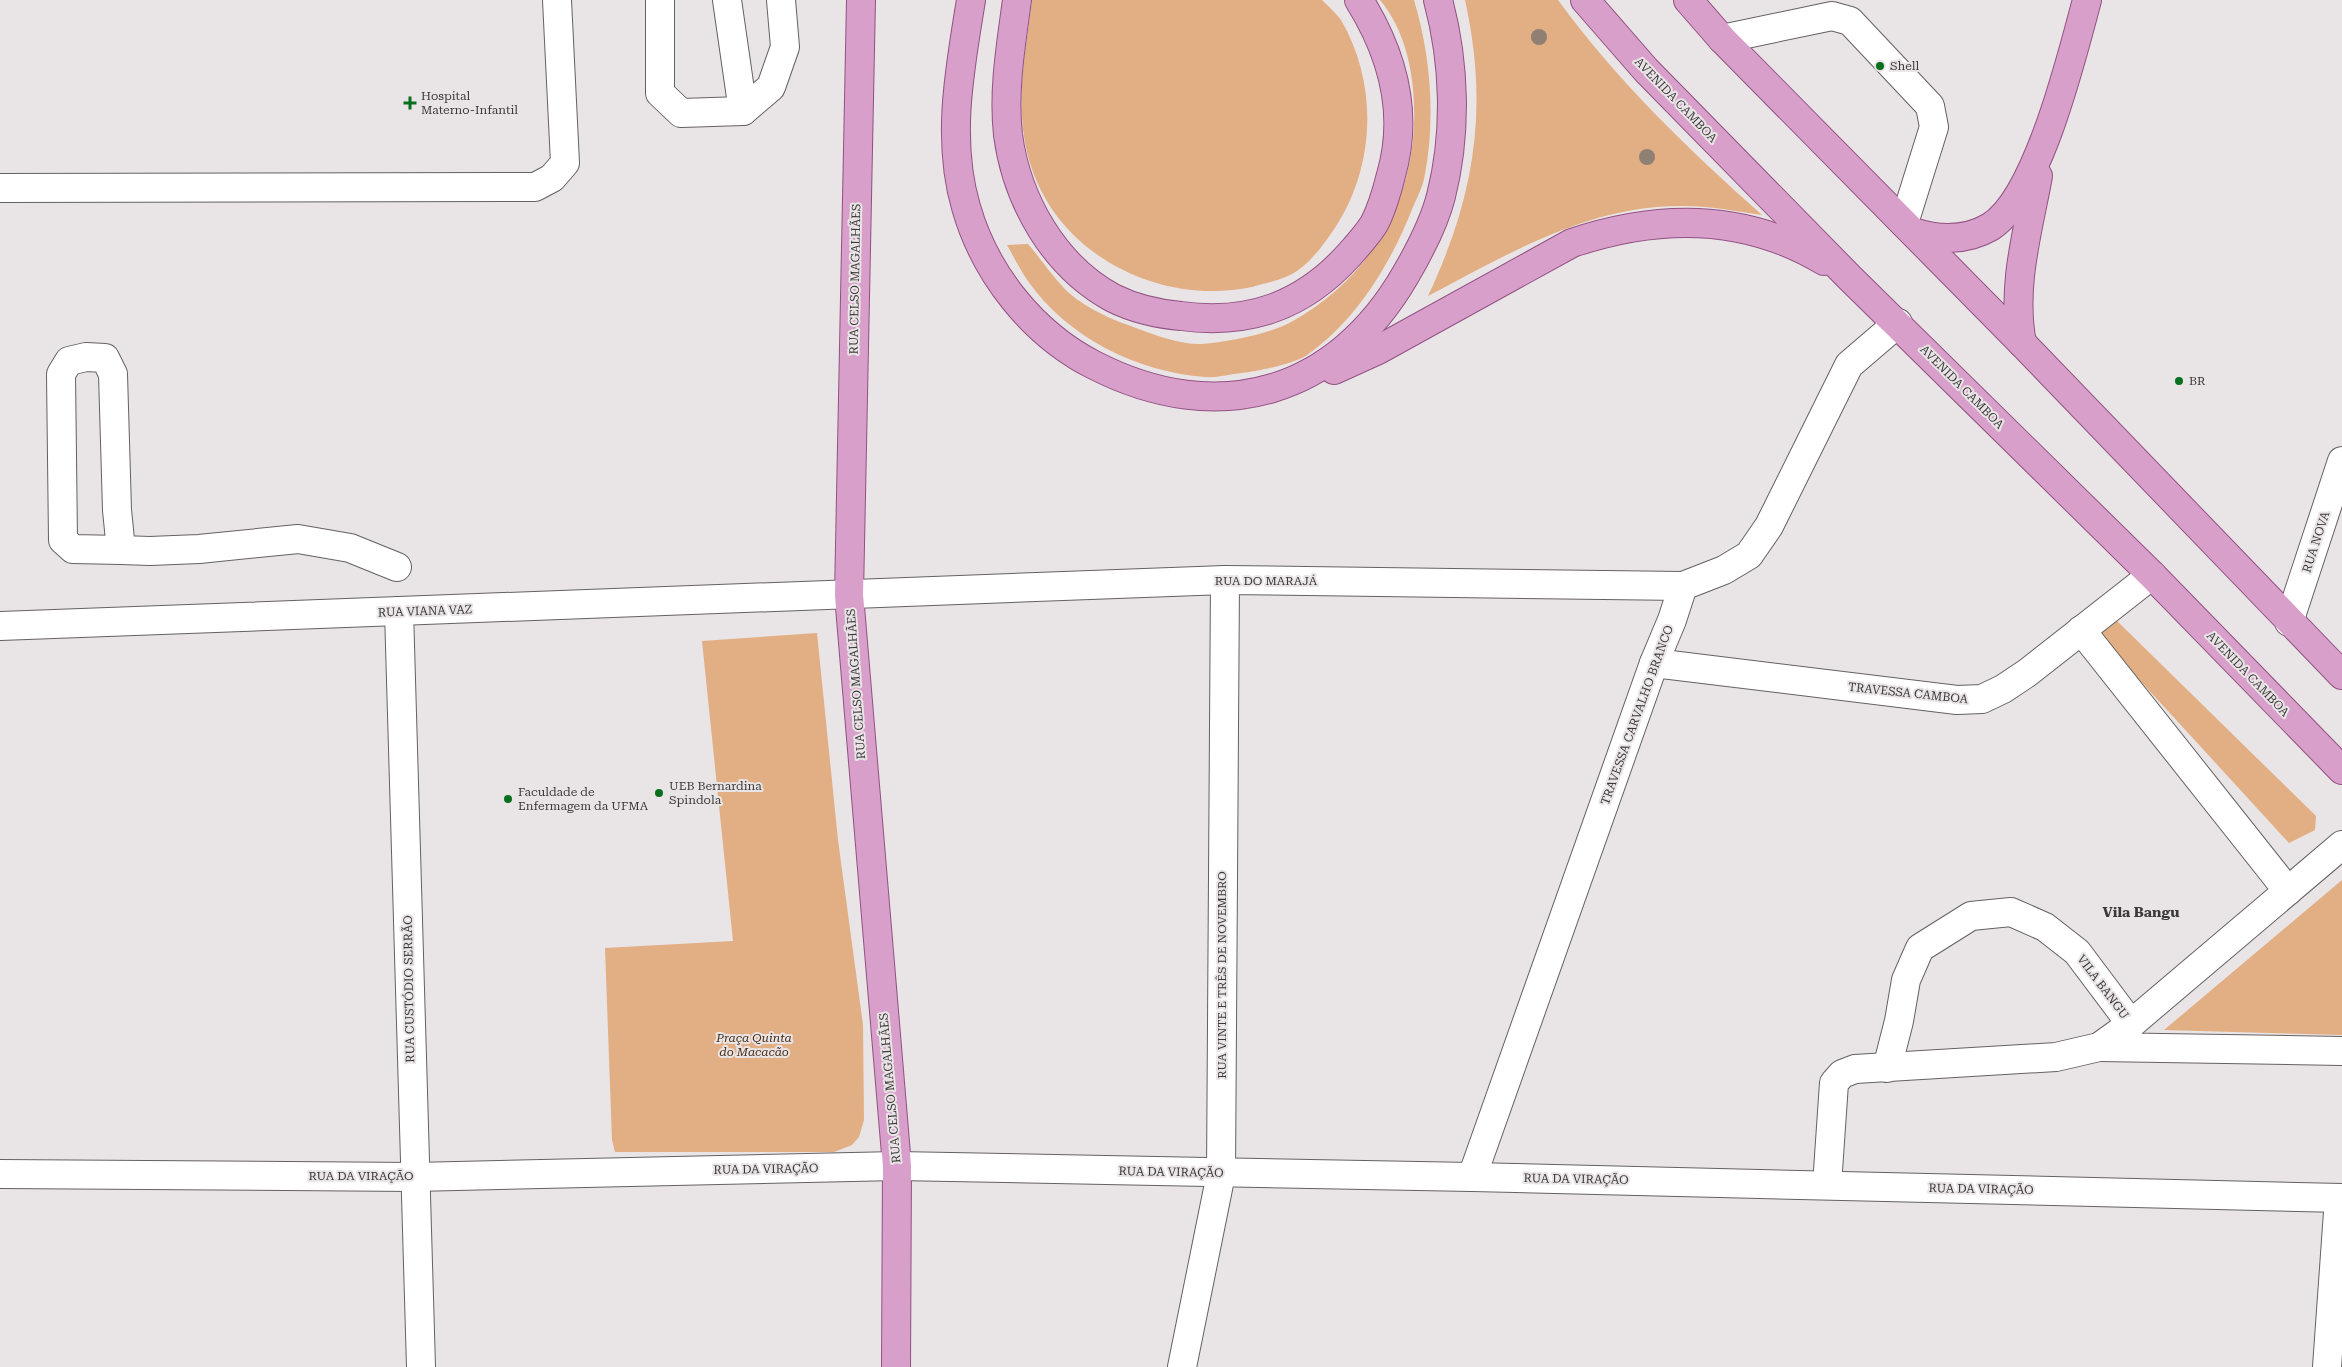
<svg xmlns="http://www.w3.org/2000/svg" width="2342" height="1367" viewBox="0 0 2342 1367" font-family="'Roboto Serif',serif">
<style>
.green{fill:#e2ae83}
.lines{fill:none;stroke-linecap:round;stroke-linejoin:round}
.minor-casing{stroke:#656162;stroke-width:30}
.major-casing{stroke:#915282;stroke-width:30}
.minor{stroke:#fff;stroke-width:28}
.major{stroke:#d99fcb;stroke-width:28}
.tree{fill:#907f73}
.poi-dot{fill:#076f1e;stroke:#e9e4e5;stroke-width:2}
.labels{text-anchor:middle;stroke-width:4;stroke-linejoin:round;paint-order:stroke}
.poi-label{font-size:12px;fill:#3b3939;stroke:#e9e4e5;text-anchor:start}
.street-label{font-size:12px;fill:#3b3939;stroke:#e9e4e5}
.park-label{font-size:12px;font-style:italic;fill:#472d16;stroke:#e9e4e5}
.neighbourhood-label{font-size:14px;font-weight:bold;fill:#3b3939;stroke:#e9e4e5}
</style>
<rect width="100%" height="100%" fill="#e9e4e5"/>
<!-- green -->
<g class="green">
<path d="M1032,0H1322C1328,6 1336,13 1341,20C1380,87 1375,173 1330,235C1321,248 1310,262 1297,271C1285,279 1267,283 1252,287C1162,306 1060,257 1031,166C1013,111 1025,56 1032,0Z"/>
<path d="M1380,0H1414C1431,57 1436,121 1424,179C1422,188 1417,198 1413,207C1391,263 1357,320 1307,355C1294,364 1258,371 1242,373C1230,374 1217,378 1205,377C1137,372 1067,337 1028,281C1020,270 1014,257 1007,245L1028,244C1041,259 1054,279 1069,293C1087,309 1113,320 1136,328C1154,335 1182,345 1202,344C1229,342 1270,334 1293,321C1372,277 1418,195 1414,105C1413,68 1404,29 1380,0Z"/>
<path d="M1465,0H1558C1617,81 1688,149 1762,215C1736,211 1709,206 1683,206C1589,205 1508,254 1428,296C1475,196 1489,108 1465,0Z"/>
<path d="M2116,620L2316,816L2315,830L2289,843L2101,638L2103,627Z"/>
<path d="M817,633L838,840L863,1025L864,1120L859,1137L852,1145L834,1152H615L612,1140L605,948L733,941L702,641Z"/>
<path d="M2342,880V1035L2164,1030Z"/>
</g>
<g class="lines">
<defs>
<g id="minor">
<path d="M660,0V93L681,113L743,111L771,87L785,47L781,0"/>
<path d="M727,0L743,111"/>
<path d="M1722,39L1832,16L1850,21L1930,106L1934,127L1904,223"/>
<path d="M0,188L535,187L552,178L565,163L557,0"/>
<path d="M121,550L73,549L63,540L61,374L69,361L86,357L105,358L113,374L117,510L121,550L150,551L199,549L298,539L350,548L397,567"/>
<path d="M399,611L421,1367"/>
<path d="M2289,622L2342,461"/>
<path d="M0,626L1225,580L1683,586L1724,570L1749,555L1769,526L1849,365L1898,323"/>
<path d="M2081,630L2288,891"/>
<path d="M1654,663L1957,700L1982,699L2003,689L2027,673L2152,575"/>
<path d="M2099,1047L2342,1051"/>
<path d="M1887,1068L1899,1021L1906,980L1920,948L1971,916L2011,912L2045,927L2077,952L2131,1024"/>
<path d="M0,1174L414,1177L897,1166L1472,1177L2342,1198"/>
<path d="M1472,1177L1654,663L1672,620L1683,586"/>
<path d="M1827,1185L1834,1083L1842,1074L1855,1069L2056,1057L2099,1047L2131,1024L2342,845"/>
<path d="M1182,1367L1221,1174L1225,580"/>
<path d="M2327,1367L2339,1198"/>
</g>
<g id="major">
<path d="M861,0L849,595L897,1166L896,1367"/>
<path d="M971,0C960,68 946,139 966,207C985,274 1033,334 1094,365C1219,429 1337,394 1406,274C1420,250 1434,224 1441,196C1457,133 1455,63 1438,0"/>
<path d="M1017,0C1011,45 1003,90 1008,135C1017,201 1054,266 1113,298C1133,308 1158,314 1181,316C1249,325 1303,306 1349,255C1358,245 1367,235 1374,224C1382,209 1387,191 1391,175C1409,113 1392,53 1359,0"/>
<path d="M1585,0L1646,70L1849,277L2152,575L2342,770"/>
<path d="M1688,0L1722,39L2022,343L2342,675"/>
<path d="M1913,232C1938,240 1966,241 1990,227C2038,198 2072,55 2087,0"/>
<path d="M2022,343C2011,287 2028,231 2038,176"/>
<path d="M1334,370L1378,350L1572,243C1658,214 1744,213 1824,261"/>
</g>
</defs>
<!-- minor casing -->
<use href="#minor" class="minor-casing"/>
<!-- major casing -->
<use href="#major" class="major-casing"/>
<!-- minor -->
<use href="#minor" class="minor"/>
<!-- major -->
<use href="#major" class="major"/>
</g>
<!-- trees -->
<g class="tree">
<circle cx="1539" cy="37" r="8"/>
<circle cx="1647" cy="157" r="8"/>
</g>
<!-- markers -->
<g class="poi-dot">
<circle cx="1880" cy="66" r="5"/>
<path d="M407.5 95.5h5v5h5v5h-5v5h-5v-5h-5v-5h5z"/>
<circle cx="2179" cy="381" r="5"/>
<circle cx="659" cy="793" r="5"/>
<circle cx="508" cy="799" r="5"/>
</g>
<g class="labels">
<!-- poi labels -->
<g class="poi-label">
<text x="1890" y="70">Shell</text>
<text x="421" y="100">Hospital<tspan x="421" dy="14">Materno-Infantil</tspan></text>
<text x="2189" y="385">BR</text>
<text x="669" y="790">UEB Bernardina<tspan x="669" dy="14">Spindola</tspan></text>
<text x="518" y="796">Faculdade de<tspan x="518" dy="14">Enfermagem da UFMA</tspan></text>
</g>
<!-- street labels -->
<g class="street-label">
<text transform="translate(1676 100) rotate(46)" y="4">AVENIDA CAMBOA</text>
<text transform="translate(855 279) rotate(-89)" y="4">RUA CELSO MAGALHÃES</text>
<text transform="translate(1962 387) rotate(45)" y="4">AVENIDA CAMBOA</text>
<text transform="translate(2316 542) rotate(-72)" y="4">RUA NOVA</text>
<text x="1266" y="585">RUA DO MARAJÁ</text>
<text transform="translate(425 611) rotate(-2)" y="4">RUA VIANA VAZ</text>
<text transform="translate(2248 674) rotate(46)" y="4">AVENIDA CAMBOA</text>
<text transform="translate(856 684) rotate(-94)" y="4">RUA CELSO MAGALHÃES</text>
<text transform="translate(1908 693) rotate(6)" y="4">TRAVESSA CAMBOA</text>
<text transform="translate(1637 715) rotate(-70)" y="4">TRAVESSA CARVALHO BRANCO</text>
<text transform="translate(1222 975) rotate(-90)" y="4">RUA VINTE E TRÊS DE NOVEMBRO</text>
<text transform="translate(2103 987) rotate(53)" y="4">VILA BANGU</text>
<text transform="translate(409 989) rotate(-91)" y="4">RUA CUSTÓDIO SERRÃO</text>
<text transform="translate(890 1088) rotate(-95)" y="4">RUA CELSO MAGALHÃES</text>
<text transform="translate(766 1169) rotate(-1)" y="4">RUA DA VIRAÇÃO</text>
<text transform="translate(1171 1172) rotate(1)" y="4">RUA DA VIRAÇÃO</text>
<text x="361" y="1180">RUA DA VIRAÇÃO</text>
<text transform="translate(1576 1179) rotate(1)" y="4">RUA DA VIRAÇÃO</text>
<text transform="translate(1981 1189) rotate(1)" y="4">RUA DA VIRAÇÃO</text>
</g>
<!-- park labels -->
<g class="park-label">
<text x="754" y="1042">Praça Quinta<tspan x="754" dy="14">do Macacão</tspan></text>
</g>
<!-- neighbourhood labels -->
<g class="neighbourhood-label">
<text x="2141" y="917">Vila Bangu</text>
</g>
</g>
</svg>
